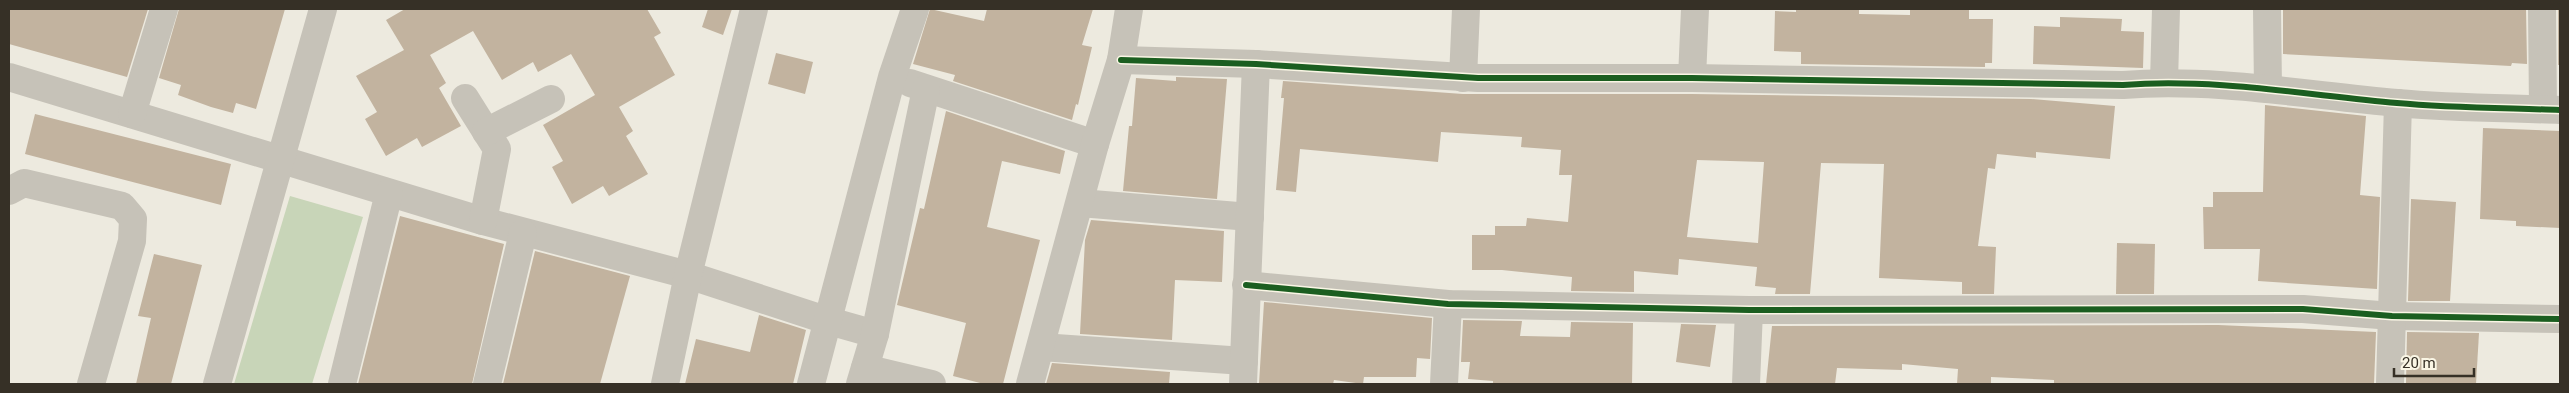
<svg xmlns="http://www.w3.org/2000/svg" width="2569" height="393" viewBox="0 0 2569 393" font-family="Roboto,sans-serif">
<style>
.green{fill:#c8d5b8}
.building{fill:#c2b39f;fill-rule:evenodd}
.lines{fill:none;stroke-linecap:round;stroke-linejoin:round}
.minor{stroke:#c6c2b8;stroke-width:28}
.cycleway-casing{stroke:#faf6e5;stroke-width:9}
.cycleway{stroke:#1b5e20;stroke-width:6}
</style>
<rect width="100%" height="100%" fill="#edeadf"/>
<!-- green -->
<path class="green" d="M290,196L363,217L312,384H234Z"/>
<!-- building -->
<g class="building">
<path d="M9,9H148L127,77L9,44Z"/>
<path d="M179,9H285L256,109L236,103L233,113L211,107L178,95L181,85L159,78Z"/>
<path d="M405,9H647L661,33L654,37L675,75L619,107L633,131L626,136L648,174L609,196L603,186L572,204L552,167L563,161L543,125L595,95L571,54L538,72L533,62L502,80L473,31L430,55L446,83L439,88L461,126L422,147L417,138L386,156L365,119L377,112L356,76L404,50L386,20Z"/>
<path d="M708,9H732L723,35L702,27Z"/>
<path d="M930,9L984,21L987,9H1093L1082,45L1092,47L1078,105L1076,104L1072,120L953,81L955,75L913,64Z"/>
<path d="M1796,9H1859V14L1910,15V9H1969V19H1993L1992,63H1985V67L1801,64V52L1774,51L1775,11L1796,12Z"/>
<path d="M2283,9H2526L2527,64L2512,63L2511,66L2283,54Z"/>
<rect x="2558" y="9" width="2" height="56"/>
<path d="M2060,17L2122,19L2121,31L2144,32L2143,68L2033,64L2034,26L2060,27Z"/>
<path d="M776,53L813,62L805,94L768,84Z"/>
<path d="M1176,77L1227,79L1217,199L1123,191L1129,126H1132L1136,78L1176,81Z"/>
<path d="M1283,81L1463,94H1692L2031,99L2115,106L2110,159L2036,152V158L1997,154L1995,169L1988,168L1978,246L1996,247L1994,294H1962V282L1879,278L1884,164L1821,163L1810,294H1775L1776,288L1755,286L1757,267L1679,259L1678,275L1634,271V292L1571,291L1572,277L1502,270H1472V235H1495V226H1526L1527,218L1568,222L1572,175H1559L1561,150L1521,147L1522,137L1441,132L1438,162L1300,149L1296,192L1276,190L1284,98H1281ZM1697,160L1764,162L1758,243L1687,237Z"/>
<path d="M2265,105L2366,116L2360,195L2380,197L2377,289L2258,281L2260,249H2204L2203,207H2213V192H2263Z"/>
<path d="M946,111L1065,151L1060,174L1002,161L987,227L1040,240L1003,384H984L953,376L966,323L897,305L920,208L924,209Z"/>
<path d="M35,114L231,164L221,205L25,154Z"/>
<path d="M2483,128L2560,131V228L2516,226V221L2480,219Z"/>
<path d="M2411,199L2456,202L2450,301H2408Z"/>
<path d="M400,216L504,244L472,384H358Z"/>
<path d="M1091,220L1224,231L1222,282L1175,280L1172,340L1080,334L1085,240Z"/>
<path d="M2117,243L2155,244L2154,294H2116Z"/>
<path d="M535,251L630,276L600,384H503Z"/>
<path d="M154,254L202,265L171,384H136L151,318L138,316Z"/>
<path d="M1264,302L1432,318L1430,359L1417,358L1416,377H1364L1363,384L1334,380L1333,384H1259Z"/>
<path d="M759,315L806,330L793,384H685L696,339L750,352Z"/>
<path d="M1463,320L1522,321L1520,336L1570,337L1571,322L1633,323L1632,384H1493V381L1468,379L1470,362H1461Z"/>
<path d="M1681,324L1716,325L1710,367L1676,362Z"/>
<path d="M2218,325L2376,332L2374,384H2054V380L1991,377V384H1957L1958,369L1902,364V370L1837,368L1835,384H1766L1772,326Z"/>
<path d="M2407,332L2479,333L2476,384H2406Z"/>
<path d="M1052,363L1170,372L1169,384H1046Z"/>
</g>
<g class="lines">
<!-- minor -->
<g class="minor">
<path d="M2267,9L2268,89"/>
<path d="M2542,9L2543,109"/>
<path d="M1121,60L1256,64L1478,78H1692L2123,85C2215,78 2306,95 2397,103C2451,108 2506,108 2560,110"/>
<path d="M9,77L483,221L688,275L829,321L875,334"/>
<path d="M1463,78L1466,9"/>
<path d="M1692,78L1695,9"/>
<path d="M2164,82L2166,9"/>
<path d="M910,83L1095,144"/>
<path d="M465,98L497,149L483,221"/>
<path d="M132,114L164,9"/>
<path d="M486,132L551,99"/>
<path d="M9,191L24,183L122,206L133,219L132,241L91,384"/>
<path d="M1080,203L1250,217"/>
<path d="M1246,285L1448,304L1749,310L2303,309L2392,316L2560,319"/>
<path d="M1041,347L1244,361"/>
<path d="M865,368L932,384"/>
<path d="M217,384L323,9"/>
<path d="M342,384L389,193"/>
<path d="M487,384L523,233"/>
<path d="M665,384L688,275L754,9"/>
<path d="M811,384L892,77L915,9"/>
<path d="M860,384L875,334L926,89"/>
<path d="M1030,384L1095,144L1121,60L1129,9"/>
<path d="M1243,384L1256,64"/>
<path d="M1444,384L1448,304"/>
<path d="M1746,384L1749,310"/>
<path d="M2390,384L2398,103"/>
</g>
<defs>
<g id="cycleway">
<path d="M1121,60L1256,64L1478,78H1692L2123,85C2215,78 2306,95 2397,103C2451,108 2506,108 2560,110"/>
<path d="M1246,285L1448,304L1749,310L2303,309L2392,316L2560,319"/>
</g>
</defs>
<!-- cycleway casing -->
<use href="#cycleway" class="cycleway-casing"/>
<!-- cycleway -->
<use href="#cycleway" class="cycleway"/>
</g>
<!-- border -->
<rect width="2569" height="393" fill="none" stroke="#363026" stroke-width="20"/>
<!-- scale -->
<path d="M2394 368v8h80v-8" fill="none" stroke="#363026" stroke-width="2.5"/>
<text x="2402" y="368" font-size="15" fill="#363026" stroke="#faf6e5" stroke-width="4" paint-order="stroke">20 m</text>
</svg>
